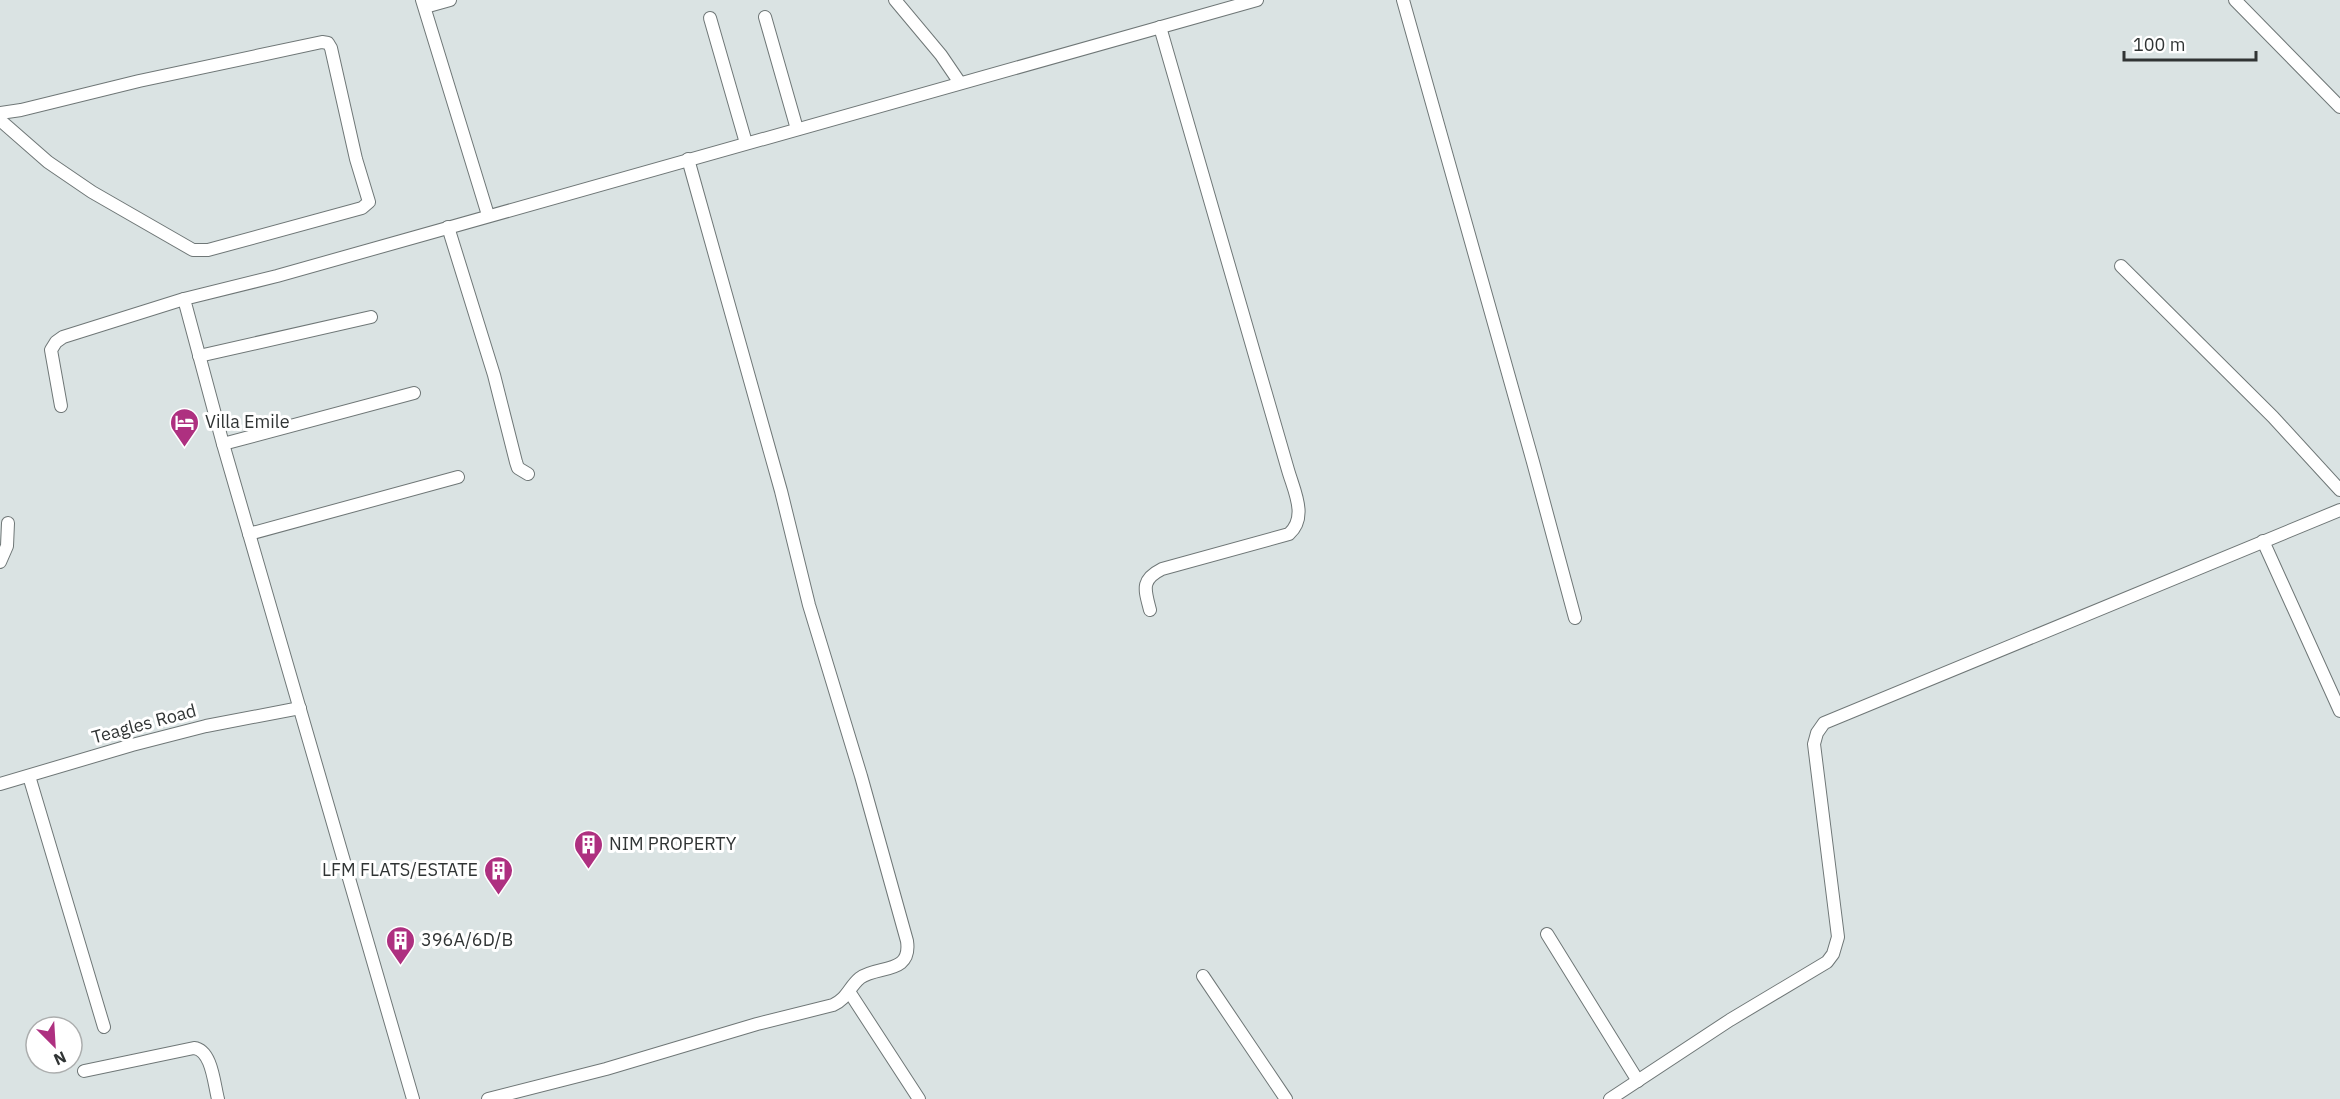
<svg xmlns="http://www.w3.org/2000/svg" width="2340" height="1099" viewBox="0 0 2340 1099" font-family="'IBM Plex Sans',sans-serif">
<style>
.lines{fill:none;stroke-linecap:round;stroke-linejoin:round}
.minor-casing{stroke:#6f7777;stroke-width:14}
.minor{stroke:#fff;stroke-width:12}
.labels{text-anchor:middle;stroke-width:6;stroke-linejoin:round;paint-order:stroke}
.poi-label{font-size:18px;fill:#303434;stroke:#fff;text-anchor:start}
.street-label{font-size:18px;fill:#303434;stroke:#fff}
</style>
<rect width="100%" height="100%" fill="#dae3e3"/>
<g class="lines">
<defs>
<g id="minor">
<path d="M422,0L488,215"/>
<path d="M895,0L941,55L960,83"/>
<path d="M1403,0L1533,462L1575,618"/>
<path d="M2235,0L2340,107"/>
<path d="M425,7L450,0"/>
<path d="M765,17L797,129"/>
<path d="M710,18L746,143"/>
<path d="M0,113L21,110L139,81L322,42L328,43L331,48L356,159L369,202L362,208L208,250H193L92,192L48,162L0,120"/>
<path d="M448,227L494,375L516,462L518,468L528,474"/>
<path d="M2121,266L2273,417L2340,490"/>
<path d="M199,356L371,317"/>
<path d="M61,406L51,350L56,342L63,337L184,299"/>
<path d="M223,444L414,393"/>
<path d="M249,534L458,477"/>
<path d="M2263,541L2340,711"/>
<path d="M0,562L7,546L8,523"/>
<path d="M1150,610C1145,590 1140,580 1162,569L1289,534C1308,517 1294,491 1288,470L1160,27"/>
<path d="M29,776L104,1027"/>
<path d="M0,784L132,745L206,726L300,708"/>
<path d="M1547,934L1638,1081"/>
<path d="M1203,976L1286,1099"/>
<path d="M850,993L919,1099"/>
<path d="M84,1071L194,1048C212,1050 214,1084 218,1099"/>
<path d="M413,1099L223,444L184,299L277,276L1257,0"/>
<path d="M488,1099L606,1069L757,1024L833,1005C847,999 849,987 860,978C877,965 912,975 907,941L861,776L809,605L781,491L688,159"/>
<path d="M1610,1099L1730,1020L1827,962L1833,954L1838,937L1814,744L1817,733L1824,723L2340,510"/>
</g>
</defs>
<!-- minor casing -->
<use href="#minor" class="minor-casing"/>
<!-- minor -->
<use href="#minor" class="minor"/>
</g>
<!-- icons -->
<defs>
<symbol id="hotel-pin" viewBox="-11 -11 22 30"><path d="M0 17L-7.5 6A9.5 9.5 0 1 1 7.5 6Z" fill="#ae3080" stroke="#fff"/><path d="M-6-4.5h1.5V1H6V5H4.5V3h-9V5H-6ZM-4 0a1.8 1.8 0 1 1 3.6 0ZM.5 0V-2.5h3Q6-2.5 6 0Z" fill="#fff"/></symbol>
<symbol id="building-pin" viewBox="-11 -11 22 30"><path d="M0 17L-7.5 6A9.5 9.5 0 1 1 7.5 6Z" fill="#ae3080" stroke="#fff"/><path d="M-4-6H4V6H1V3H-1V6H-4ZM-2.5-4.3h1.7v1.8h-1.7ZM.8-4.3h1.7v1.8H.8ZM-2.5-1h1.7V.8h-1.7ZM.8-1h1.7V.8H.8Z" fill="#fff"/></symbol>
</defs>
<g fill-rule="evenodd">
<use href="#hotel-pin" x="168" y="406" width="33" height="45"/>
<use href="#building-pin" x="572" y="828" width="33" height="45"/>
<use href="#building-pin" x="482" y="854" width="33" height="45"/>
<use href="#building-pin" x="384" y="924" width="33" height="45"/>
</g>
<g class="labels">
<!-- poi labels -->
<g class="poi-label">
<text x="205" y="428">Villa Emile</text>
<text x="609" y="850">NIM PROPERTY</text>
<text x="478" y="876" text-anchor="end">LFM FLATS/ESTATE</text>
<text x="421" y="946">396A/6D/B</text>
</g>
<!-- street labels -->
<g class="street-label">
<text transform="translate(144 724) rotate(-15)" y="6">Teagles Road</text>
</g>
</g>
<!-- north arrow -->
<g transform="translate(54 1045) rotate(156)"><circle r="28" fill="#ffffff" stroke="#acaeae" stroke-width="1.5"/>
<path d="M0-4.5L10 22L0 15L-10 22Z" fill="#ae3080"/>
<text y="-9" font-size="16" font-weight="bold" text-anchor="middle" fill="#303434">N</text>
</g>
<!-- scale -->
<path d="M2124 51v9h132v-9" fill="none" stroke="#303434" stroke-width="3"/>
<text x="2133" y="51" font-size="18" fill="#303434" stroke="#ffffff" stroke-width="4.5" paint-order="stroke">100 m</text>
</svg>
